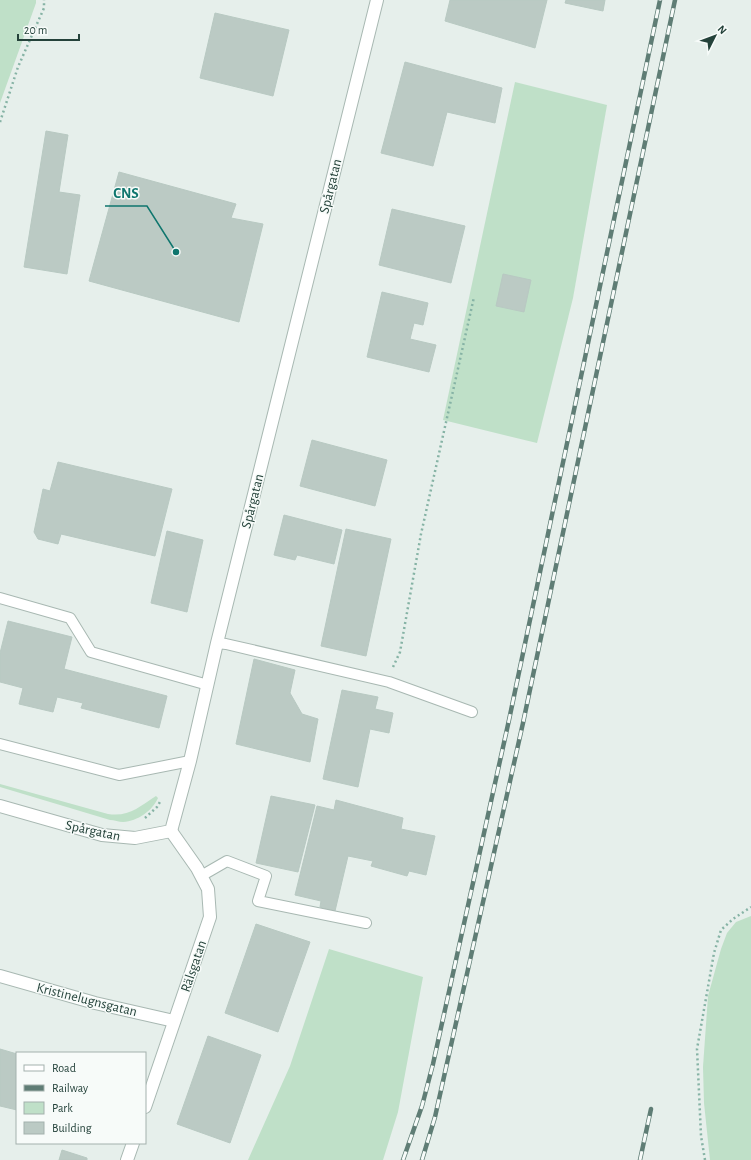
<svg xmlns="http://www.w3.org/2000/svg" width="751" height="1160" viewBox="0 0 751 1160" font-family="'Alegreya Sans',sans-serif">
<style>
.green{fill:#bfe0c8}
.building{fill:#bbcac4;stroke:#b8c9c2}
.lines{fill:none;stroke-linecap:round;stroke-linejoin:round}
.service-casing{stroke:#a8b8b2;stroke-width:12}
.minor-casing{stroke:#a8b8b2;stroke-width:14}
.path{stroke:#86b3a5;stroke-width:2.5;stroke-dasharray:2 3;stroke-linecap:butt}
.service{stroke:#fff;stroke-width:10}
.minor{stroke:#fff;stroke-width:12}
.rail-casing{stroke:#5f7d75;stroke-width:4.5}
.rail{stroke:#f7fbf9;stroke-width:3;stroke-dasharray:9;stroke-linecap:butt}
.labels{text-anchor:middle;stroke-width:3;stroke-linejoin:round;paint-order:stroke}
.street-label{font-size:14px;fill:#24423a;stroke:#f7fbf9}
.leader{fill:none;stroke:#0f766e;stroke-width:1.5}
.callout-dot{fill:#0f766e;stroke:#f7fbf9;stroke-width:1.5}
.callout-label{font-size:15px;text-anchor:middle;font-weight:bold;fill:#0f766e;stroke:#f7fbf9;stroke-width:3;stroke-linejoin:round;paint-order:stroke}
</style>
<rect width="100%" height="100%" fill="#e6efeb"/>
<!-- green -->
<g class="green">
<path d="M0,0H36V3L0,103Z"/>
<path d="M515,82L607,105L573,298L537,443L443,420Z"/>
<path d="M0,784L108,814C129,817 139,807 156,796L158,798C152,811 138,821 123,822C119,822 114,820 110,820L0,787Z"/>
<path d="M751,916V1160H710L704,1103L703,1067L708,996L721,949L727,933L736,922Z"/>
<path d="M329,949L423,977L398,1112L383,1160H248L290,1066Z"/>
</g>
<!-- building -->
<g class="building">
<path d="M450,0H547L535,48L445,21Z"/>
<path d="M566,0H605L603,11L565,3Z"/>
<path d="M215,13L289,30L273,96L200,78Z"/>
<path d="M405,62L502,88L495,123L447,112L433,166L381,153Z"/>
<path d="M46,131L68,135L59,192L80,195L67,274L24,267Z"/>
<path d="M119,172L236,204L231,218L263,224L239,322L89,281Z"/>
<path d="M392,209L465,226L451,283L379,265Z"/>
<path d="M503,274L531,280L524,312L496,306Z"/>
<path d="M382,292L428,303L423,325L414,323L410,339L436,345L429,372L367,357Z"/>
<path d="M312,440L387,460L375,506L300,486Z"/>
<path d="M58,462L172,489L155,556L61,534L58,544L38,539L34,532L43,489L50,491Z"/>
<path d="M284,515L342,530L334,564L297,555L295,560L274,555Z"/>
<path d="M346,529L391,539L366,656L321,646Z"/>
<path d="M167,531L203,540L187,612L151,603Z"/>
<path d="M8,621L72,637L64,669L167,696L159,728L81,708L83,703L57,697L53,712L19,704L23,688L0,682V653Z"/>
<path d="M254,659L295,670L290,693L302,714L318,719L310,762L236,744Z"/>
<path d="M342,690L378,697L375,709L393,713L389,733L370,729L358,787L323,779Z"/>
<path d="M271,796L315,805L298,872L256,863Z"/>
<path d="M336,800L403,818L401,829L435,836L426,875L409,871L407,876L371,866L373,861L348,856L335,911L320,907L321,901L295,895L317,806L334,810Z"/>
<path d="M256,924L310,942L278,1032L225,1013Z"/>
<path d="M208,1036L261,1055L230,1143L177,1124Z"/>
<path d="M0,1049L17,1054V1110L0,1106Z"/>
<path d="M62,1150L87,1158V1160H59Z"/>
</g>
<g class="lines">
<defs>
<g id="service">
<path d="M0,598L70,618L91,652L208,685"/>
<path d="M217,643L226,644L389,682L472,712"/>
<path d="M0,744L119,775L190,761"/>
<path d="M201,876L227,861L266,876L258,901L366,923"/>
</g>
<g id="minor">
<path d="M0,806L102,835L135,838L171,831L190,761L217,643L377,0"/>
<path d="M0,976L95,1003L174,1021"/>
<path d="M145,1107L210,917L208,889L197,868L171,831"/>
<path d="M127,1160L133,1143"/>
</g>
</defs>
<!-- service casing -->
<use href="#service" class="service-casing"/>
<!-- minor casing -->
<use href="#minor" class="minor-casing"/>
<!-- path -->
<g class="path">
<path d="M0,122L18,67L44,8V0"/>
<path d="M393,667L400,652L421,534L474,297"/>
<path d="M145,818L157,807L161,800"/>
<path d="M705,1160L701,1136L697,1049L714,953L721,930L733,919L751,907"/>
</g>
<!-- service -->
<use href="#service" class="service"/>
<!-- minor -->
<use href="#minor" class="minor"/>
<defs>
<g id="rail">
<path d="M403,1160L422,1106L433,1064L509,720L660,0"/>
<path d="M422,1160L435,1117L523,723L675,0"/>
<path d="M640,1160L651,1109"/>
</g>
</defs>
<!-- rail casing -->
<use href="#rail" class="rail-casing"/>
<!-- rail -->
<use href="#rail" class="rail"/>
</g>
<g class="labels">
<!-- street labels -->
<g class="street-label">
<text transform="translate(330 186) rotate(-76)" y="5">Spårgatan</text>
<text transform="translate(252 501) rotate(-76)" y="5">Spårgatan</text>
<text transform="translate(93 830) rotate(12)" y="5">Spårgatan</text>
<text transform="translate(193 966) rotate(-71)" y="5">Rälsgatan</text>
<text transform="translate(87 999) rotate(14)" y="5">Kristinelugnsgatan</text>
</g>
</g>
<!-- callouts -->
<path class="leader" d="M176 252L147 206H105"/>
<circle class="callout-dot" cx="176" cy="252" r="4"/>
<g class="callout-label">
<text x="126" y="198">CNS</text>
</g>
<!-- legend -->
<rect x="16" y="1052" width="130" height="92" fill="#f7fbf9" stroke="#a3b1ad"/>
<rect x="24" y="1065" width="20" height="6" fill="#ffffff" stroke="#a3b1ad"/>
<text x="52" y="1072" font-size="12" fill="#24423a">Road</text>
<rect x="24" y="1085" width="20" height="6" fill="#5f7d75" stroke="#a3b1ad"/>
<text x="52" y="1092" font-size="12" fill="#24423a">Railway</text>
<rect x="24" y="1102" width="20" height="12" fill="#bfe0c8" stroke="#a3b1ad"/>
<text x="52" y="1112" font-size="12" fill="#24423a">Park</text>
<rect x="24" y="1122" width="20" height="12" fill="#bbcac4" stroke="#a3b1ad"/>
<text x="52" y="1132" font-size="12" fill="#24423a">Building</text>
<!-- north arrow -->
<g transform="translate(715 36) rotate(48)" stroke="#f7fbf9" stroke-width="3" paint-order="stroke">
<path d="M0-3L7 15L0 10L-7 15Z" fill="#24423a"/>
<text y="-6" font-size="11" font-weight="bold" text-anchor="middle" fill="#24423a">N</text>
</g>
<!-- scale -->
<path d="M18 34v6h61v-6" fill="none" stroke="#24423a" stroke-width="2"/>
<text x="24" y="34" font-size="12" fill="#24423a" stroke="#f7fbf9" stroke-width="3" paint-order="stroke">20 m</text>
</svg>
